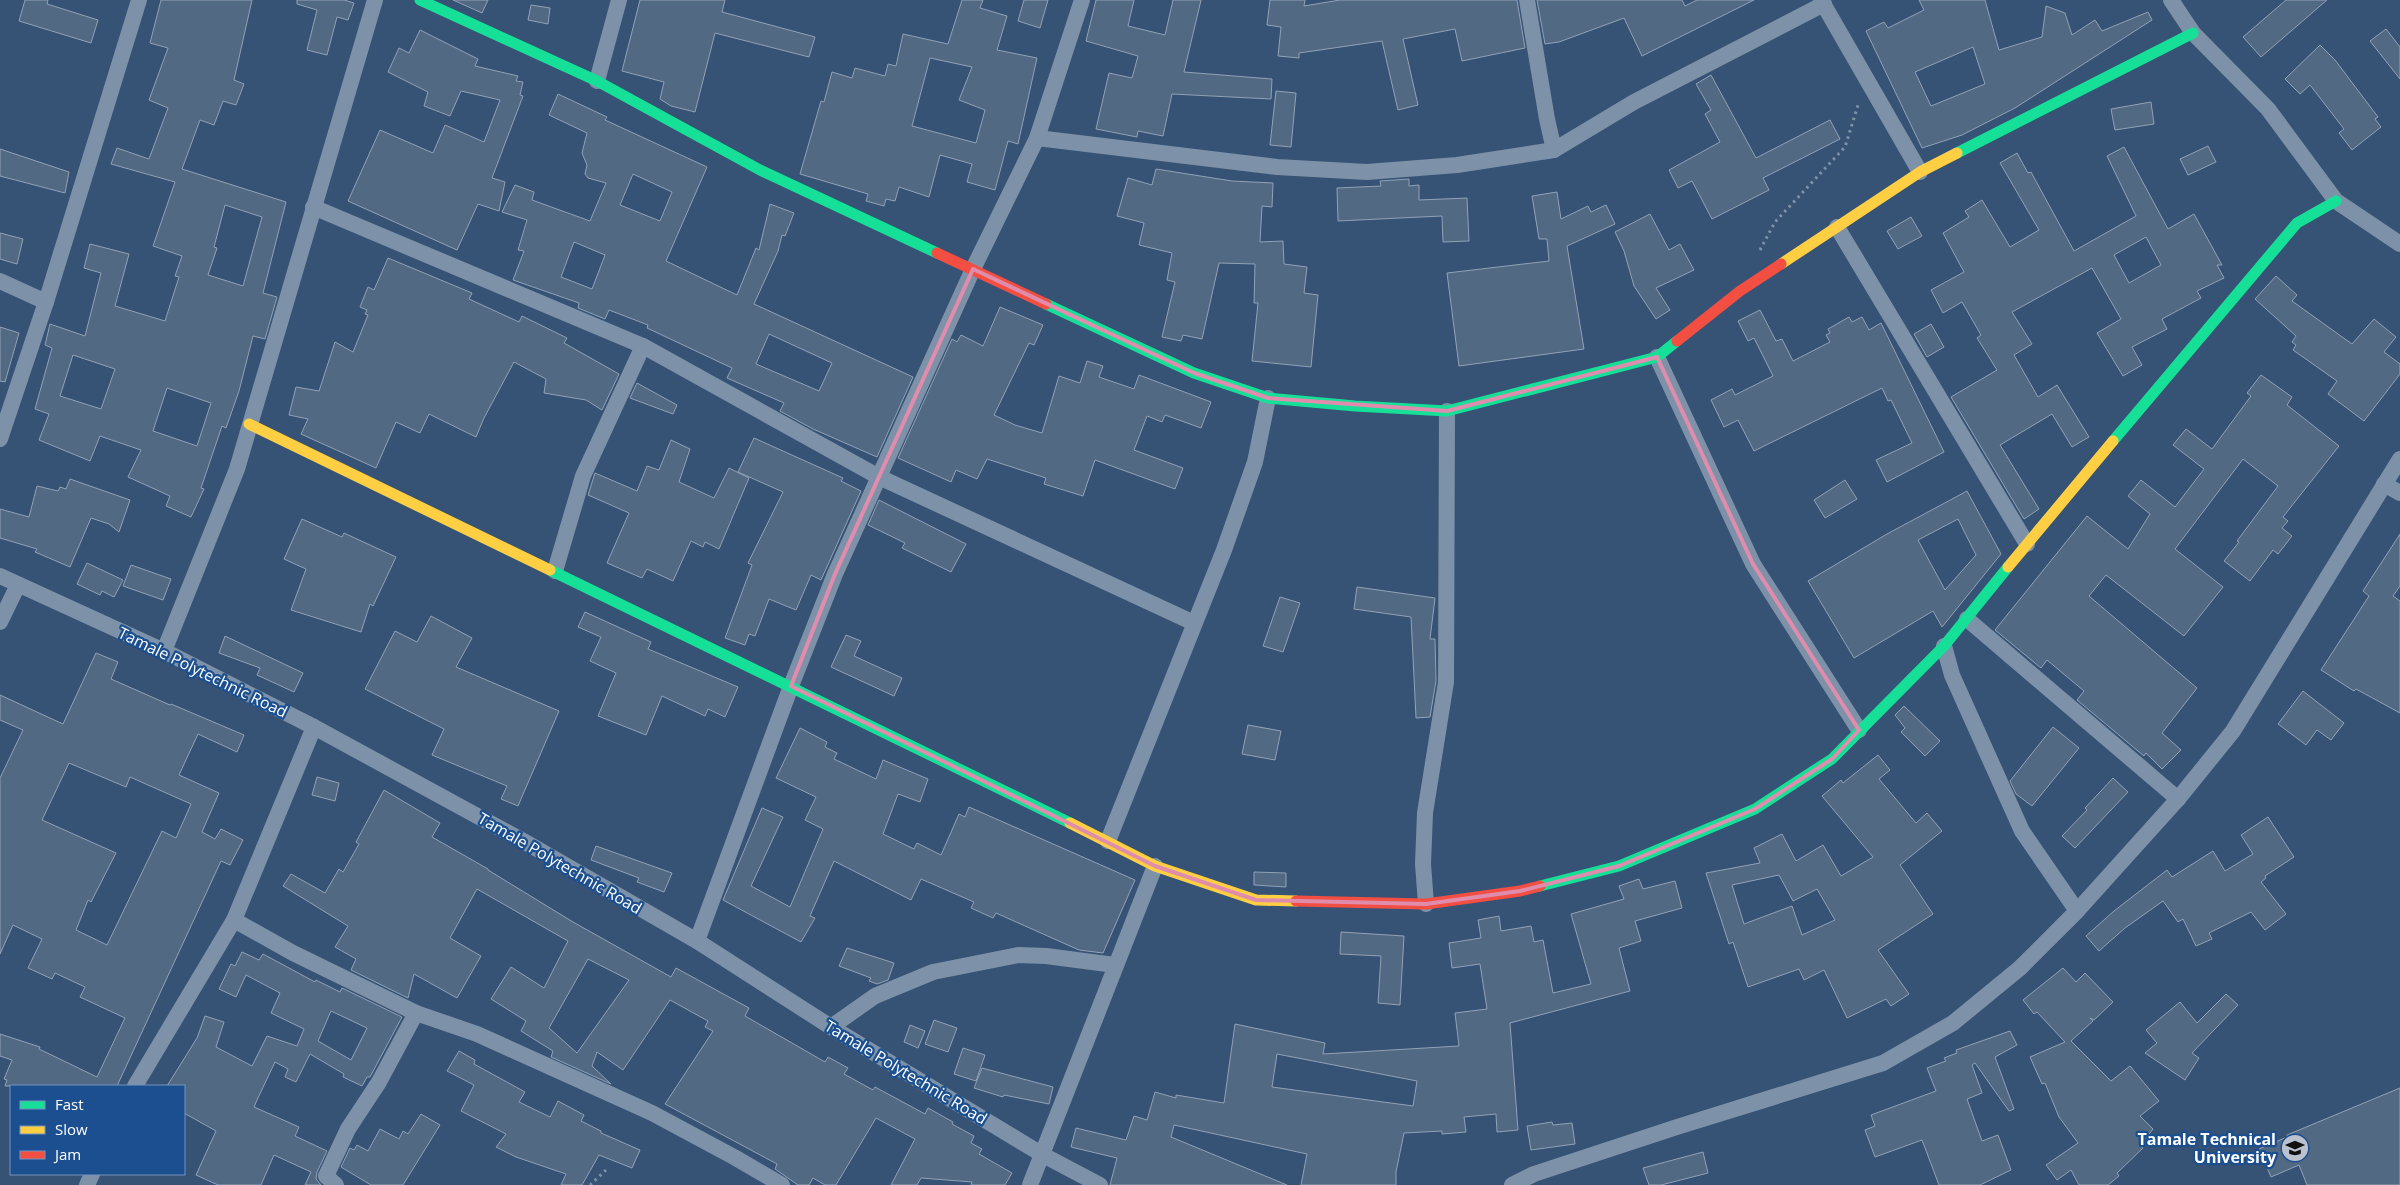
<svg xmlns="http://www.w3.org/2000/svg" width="2400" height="1185" viewBox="0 0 2400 1185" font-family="'Open Sans',sans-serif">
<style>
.building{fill:#526984;stroke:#92a2b6;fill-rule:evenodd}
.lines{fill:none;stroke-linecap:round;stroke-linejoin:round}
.path{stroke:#7d92a8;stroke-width:3;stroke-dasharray:2.5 4;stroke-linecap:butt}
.street{stroke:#7d92a8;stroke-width:16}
.fast{stroke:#16e098;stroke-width:11}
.slow{stroke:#ffcf43;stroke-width:11}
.jam{stroke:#f24e42;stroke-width:11}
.marked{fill:none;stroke:#e08cad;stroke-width:4;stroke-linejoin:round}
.labels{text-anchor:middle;stroke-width:4.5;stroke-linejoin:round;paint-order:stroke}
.street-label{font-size:16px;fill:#fff;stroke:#1b4f8f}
.poi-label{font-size:16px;font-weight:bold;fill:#fff;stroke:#1b4f8f;text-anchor:end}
</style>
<rect width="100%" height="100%" fill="#365274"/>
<!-- building -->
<g class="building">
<path d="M25,0H48L47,4L98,20L91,43L19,21Z"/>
<path d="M161,0H252L234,80L244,84L236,105L223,101L214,125L200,120L182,169L286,202L263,293L277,297L265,339L253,336L239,391L226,428L222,426L201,488L204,489L191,517L166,506L170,496L128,477L141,450L100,436L90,461L39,440L49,414L35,409L52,348L45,345L50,324L85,336L101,273L84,268L90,244L129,254L115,306L165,321L179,277L175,276L182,256L153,246L175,182L111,164L117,148L149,159L168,108L149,100L168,48L150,43ZM225,205L262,217L243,286L208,275L217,248L214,247ZM73,355L115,369L101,409L60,396ZM167,388L211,403L197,446L153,431Z"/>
<path d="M297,0H344L354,3L348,20L337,17L327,55L307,50L317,10L297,4Z"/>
<path d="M453,0H488L482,13Z"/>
<path d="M640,0H725L722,12L815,37L809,57L715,33L695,112L671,106L660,99L664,82L622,71Z"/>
<path d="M962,0H983L980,8L1007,16L997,50L1037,58L1018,144L1008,141L995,190L967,182L972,164L940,155L929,197L899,187L895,201L886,199L884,206L866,201L868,194L800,174L821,101L824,102L832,72L852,78L855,68L885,76L888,64L896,66L903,34L948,44ZM930,58L972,67L959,100L985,110L976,143L912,126Z"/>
<path d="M1024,0H1048L1040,28L1018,21Z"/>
<path d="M1096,0H1134L1128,26L1165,35L1173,0H1201L1184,72L1272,79L1271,99L1172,94L1163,136L1138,131L1137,137L1096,129L1109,73L1132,78L1138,56L1086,41Z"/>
<path d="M1270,0H1305L1304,6L1340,0H1517L1525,48L1462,61L1455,29L1403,39L1418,105L1398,110L1382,41L1299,53V58L1278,56L1281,27L1267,25Z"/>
<path d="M1537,0H1682L1685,6L1697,0H1754L1642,56L1624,18L1559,42L1545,44Z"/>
<path d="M1919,0H1985L1999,50L2042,37L2046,6L2065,13L2072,35L2095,20L2102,31L2148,12L2152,20L2015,108L1962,135L1922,148L1866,31L1884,22L1888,28L1924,10ZM1973,47L1985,84L1931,106L1915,72Z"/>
<path d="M2286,0H2327L2261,57L2243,37Z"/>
<path d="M531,5L550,8L548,24L528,20Z"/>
<path d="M2386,29L2400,47V79L2370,41Z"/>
<path d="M420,30L478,59L475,66L518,76L516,81L523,82L520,95L523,96L492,178L505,182L499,211L478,204L457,250L348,201L380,130L433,153L445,125L484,142L500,100L461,91L450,116L424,106L428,92L388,72L399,48L409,53Z"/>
<path d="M2320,45L2335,60L2378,117L2375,119L2381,127L2352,150L2339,133L2344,129L2310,85L2300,94L2285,79Z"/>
<path d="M1711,75L1756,158L1830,120L1840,139L1763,178L1769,190L1712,219L1692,181L1678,188L1669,170L1720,142L1705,114L1711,110L1696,84Z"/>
<path d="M1276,91L1296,93L1291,147L1270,145Z"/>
<path d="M558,94L607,117L605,120L707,167L666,261L737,295L756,248L759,250L770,204L794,213L785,236L782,235L778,251L754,304L913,377L877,457L813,429L780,411L784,403L727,378L732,368L647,328L648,325L609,310L605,319L578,308L579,303L513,280L524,251L518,250L527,220L502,212L515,185L534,192L532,200L590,221L606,183L588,178L585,174L587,165L582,153L587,133L549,115ZM633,174L672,192L660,221L620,205ZM574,242L605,255L592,289L561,277ZM769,334L832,363L819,391L756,364Z"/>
<path d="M2151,102L2154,124L2115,130L2111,109Z"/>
<path d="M2208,146L2216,162L2188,175L2180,159Z"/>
<path d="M2124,147L2168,229L2194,214L2222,265H2217L2224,278L2197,291L2201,298L2162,319L2167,329L2132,347L2142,365L2123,376L2097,333L2121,319L2092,268L2012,312L2032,344L2014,355L2038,397L2057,385L2089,437L2072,447L2052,414L2000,445L2039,509L2024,519L1951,397L1997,370L1977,338L1981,335L1962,302L1943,313L1931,290L1964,272L1943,233L1969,217L1965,211L1982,200L2010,247L2039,230L2000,163L2017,153L2028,173L2031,172L2074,251L2136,216L2107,156ZM2146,237L2161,265L2129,283L2114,255Z"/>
<path d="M0,149L69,172L65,193L0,176Z"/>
<path d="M1156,169L1232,181L1273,183L1272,207L1262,206L1260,242L1283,241L1284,264L1307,267L1304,293L1318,295L1311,367L1252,361L1258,303H1254L1255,264L1219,263L1202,339L1183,335L1181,341L1162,337L1175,282L1167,280L1172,253L1139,245L1144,223L1117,216L1128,178L1152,185Z"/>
<path d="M1409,179V186L1419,185V200L1467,198L1469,241L1443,242L1442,216L1338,221L1337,188L1381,186L1380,181Z"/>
<path d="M1557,192L1561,219L1588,206L1591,212L1606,205L1615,224L1567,246L1584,349L1459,366L1447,273L1549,261L1547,239H1539L1532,196Z"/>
<path d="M1650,214L1669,250L1680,244L1694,270L1656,288L1670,310L1656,319L1634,286L1624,251L1615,232Z"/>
<path d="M1911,217L1922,236L1898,249L1887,231Z"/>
<path d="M0,233L23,239L17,264L0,259Z"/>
<path d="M388,258L472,293L469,299L519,322L522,316L567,338L564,343L619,374L602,410L586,400L544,393L546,379L514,362L484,418L476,437L429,414L420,433L396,422L376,468L301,434L308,419L289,415L296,387L319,391L335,342L353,352L368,315L365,314L367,310L360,307L368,287L374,290Z"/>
<path d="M2276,276L2297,295L2292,301L2352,344L2374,319L2396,337L2384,352L2400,364V374L2364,421L2328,394L2337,381L2293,350L2296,345L2292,342L2296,336L2255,299Z"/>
<path d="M1000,307L1043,325L1034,345L1029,343L994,415L1015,425L1042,433L1059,376L1080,383L1087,361L1103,366L1099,377L1134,389L1139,375L1211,402L1201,428L1165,415L1162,422L1147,416L1134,450L1183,468L1175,489L1095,460L1083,496L1044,484L1046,478L987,459L977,479L956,470L951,482L898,458L952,339L957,342L961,335L983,346Z"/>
<path d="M1760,310L1776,341L1782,339L1793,361L1830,342L1826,335L1830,333L1828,329L1849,317L1852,322L1862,317L1869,330L1881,323L1944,452L1887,482L1876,460L1912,443L1891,400L1888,401L1882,388L1754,451L1738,420L1724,427L1711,400L1732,389L1735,395L1773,376L1754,338L1748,341L1738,321Z"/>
<path d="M1931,324L1944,347L1927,357L1914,334Z"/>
<path d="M0,327L19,333L5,382L0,381Z"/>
<path d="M2261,375L2292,397L2287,405L2339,446L2283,517L2288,521L2282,528L2292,536L2278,554L2273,550L2250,581L2224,561L2239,542L2237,541L2278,486L2243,459L2175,549L2223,587L2184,636L2106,575L2089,596L2197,688L2162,733L2181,750L2162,769L2146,753L2144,756L2077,700L2084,691L2047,660L2041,668L1995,630L2087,516L2128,549L2150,514L2128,496L2141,480L2175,507L2204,469L2173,445L2186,429L2212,449L2251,396L2247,393Z"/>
<path d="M637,383L677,405L673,414L630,398Z"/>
<path d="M754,438L843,478L841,481L861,491L821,580L811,575L796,610L769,599L755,636L749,634L745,645L725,638L752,565L748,563L783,492L738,472Z"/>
<path d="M671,440L690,449L679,482L714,498L729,468L749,478L719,549L705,542L703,547L691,541L673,581L647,569L642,578L607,563L629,513L588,495L595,473L637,491L647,466L659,470Z"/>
<path d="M70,479L130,500L119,532L109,524L91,518L70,567L35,552L37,549L0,538V509L29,517L37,486L58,491L60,487L66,489Z"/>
<path d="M1845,480L1857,499L1825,518L1814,500Z"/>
<path d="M1967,491L2001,554L1942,627L1933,611L1854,658L1808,581L1887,534ZM1958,519L1976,555L1945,590L1918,540Z"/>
<path d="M879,500L966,544L951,572L902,548L905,543L868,525Z"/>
<path d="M302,519L342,537L344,533L396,557L373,606L370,604L361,632L291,610L306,569L284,559Z"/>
<path d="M2400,534V586L2393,596L2400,601V713L2356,689L2354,691L2321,670L2369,596L2363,591Z"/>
<path d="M87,563L123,580L114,597L102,591L100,595L77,584Z"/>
<path d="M131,565L171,579L163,600L123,586Z"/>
<path d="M1357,587L1435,598L1430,639H1435L1436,681L1430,717L1416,718L1411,617L1354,609Z"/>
<path d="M1280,597L1300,603L1283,652L1263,646Z"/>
<path d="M585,612L651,642L648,649L738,687L725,717L708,709L705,716L662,696L646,735L598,716L616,673L590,661L601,637L578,627Z"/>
<path d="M431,616L472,638L456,667L559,711L518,806L501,799L507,786L432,755L444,729L365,689L395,631L417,642Z"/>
<path d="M846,635L861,641L854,656L902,678L894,696L831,667Z"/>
<path d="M225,636L303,673L294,692L257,675L260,668L219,653Z"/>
<path d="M96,653L118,662L111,679L170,705L171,704L244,735L237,752L198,734L179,775L219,793L202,832L215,839L221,829L243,840L230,865L221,861L117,1086H5L7,1080L4,1079L12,1060L0,1056V1034L40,1047L39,1049L97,1077L125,1018L80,997L85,987L55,973L52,979L28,968L42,939L13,925L0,954V778L23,730L0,720V695L63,724ZM69,763L126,787L130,777L191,804L176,838L162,831L107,945L76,930L88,900L91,902L116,853L42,820Z"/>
<path d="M2303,691L2344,723L2331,740L2317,730L2306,745L2278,724Z"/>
<path d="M1904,706L1940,741L1925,756L1901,732L1905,728L1895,715Z"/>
<path d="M1248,725L1281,731L1275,760L1242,754Z"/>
<path d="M2053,727L2079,748L2032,806L2016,794L2010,781Z"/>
<path d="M800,728L827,742L825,747L837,753L834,759L876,779L883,760L928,779L920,802L898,794L883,834L914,849L917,843L941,855L959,814L965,817L969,807L1135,880L1103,953L1079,950L996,913L993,918L971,908L974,902L921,879L911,900L834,861L810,916L815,918L801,942L723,900L762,808L783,817L751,886L790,907L823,829L805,820L816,797L776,778Z"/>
<path d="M1878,755L1890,770L1879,779L1916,823L1927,813L1942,831L1900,865L1933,914L1878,950L1909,994L1891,1006L1886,999L1847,1018L1824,970L1804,980L1799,969L1748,987L1733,942L1729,944L1706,873L1760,863L1754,848L1782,834L1796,861L1823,845L1841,876L1873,857L1822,796L1841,780L1843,783ZM1779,875L1793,901L1817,889L1835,920L1802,935L1792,906L1744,924L1732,885Z"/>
<path d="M317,777L339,783L335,801L312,795Z"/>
<path d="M2113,778L2128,792L2075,848L2062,836L2087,810L2085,808Z"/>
<path d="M384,790L440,823L432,837L488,869V870L573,922L671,977L676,968L749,1008L745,1016L825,1062L828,1057L848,1068L844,1074L873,1090L875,1087L925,1114L928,1108L953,1122L952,1124L974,1136L971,1143L982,1149L979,1154L1012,1173L1005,1185H971L972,1182L921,1178L917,1185H891L915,1139L876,1118L836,1185H825L813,1178L809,1185H798L775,1169L777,1164L665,1104L713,1031L705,1027L708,1021L670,1000L623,1070L597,1052L592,1066L611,1084L551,1057L553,1051L521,1031L526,1021L491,999L511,967L544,988L568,941L477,889L450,938L481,956L457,998L414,974L408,998L351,970L356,959L335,947L348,926L283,886L291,874L325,893L339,869L343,872L359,844L356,842ZM588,959L629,980L577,1053L549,1028Z"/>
<path d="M2268,817L2294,857L2265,876L2266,878L2261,882L2286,914L2265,930L2251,912L2209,933L2212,939L2196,946L2183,919L2178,922L2163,901L2125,928L2099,951L2086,936L2114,911L2167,870L2172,877L2213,851L2225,871L2253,854L2241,835Z"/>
<path d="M596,846L672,873L664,892L637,882L639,878L591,860Z"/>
<path d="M1254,872L1286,873V887L1254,885Z"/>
<path d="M1639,879L1643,889L1675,881L1682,908L1635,921L1641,941L1619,948L1630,991L1510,1023L1518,1130L1497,1132L1496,1114L1464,1117L1466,1132L1442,1134V1131L1404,1133L1396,1172V1185H1301L1307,1154L1174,1125L1171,1137L1287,1185H1110L1117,1158L1071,1147L1076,1128L1126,1140L1134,1116L1147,1120L1155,1092L1176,1098V1095L1224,1103L1235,1024L1325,1043L1323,1054L1459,1046L1455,1013L1487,1009L1480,964L1452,968L1449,943L1481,938L1478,920L1499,916L1501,931L1531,926L1534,942L1543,940L1553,993L1591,984L1571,914L1624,899L1619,886ZM1277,1054L1417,1081L1413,1106L1272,1087Z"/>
<path d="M1341,932L1404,936L1400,1005L1378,1003L1381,956L1340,954Z"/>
<path d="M847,948L894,963L888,980L877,984L869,981L871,978L839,966Z"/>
<path d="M242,952L259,960L263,954L315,982L316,980L340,992L342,988L402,1017L370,1077H367L362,1086L343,1077L344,1074L310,1054L296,1082L285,1077L288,1069L275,1062L257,1100L254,1107L299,1127L295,1136L327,1151L317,1172L316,1179L321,1185H305L311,1172L274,1155L261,1185H218L196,1175L216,1131L184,1113V1086H167L197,1038L205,1016L224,1022L216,1047L252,1066L267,1036L297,1046L304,1029L271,1013L280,993L246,975L236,997L219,989L231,964L235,966ZM331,1011L367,1028L351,1060L318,1041Z"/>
<path d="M2063,968L2076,982L2085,973L2113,1002L2094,1020L2090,1018L2093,1021L2071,1041L2111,1081L2130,1066L2159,1101L2140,1116L2153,1129L2140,1146L2143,1148L2117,1173L2119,1176L2108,1185H2079L2071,1170L2057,1180L2046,1165L2078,1143L2059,1117L2045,1083L2042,1084L2030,1057L2065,1042L2037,1012L2034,1014L2023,1000Z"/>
<path d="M2226,994L2238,1005L2192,1053L2199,1058L2185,1080L2145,1053L2157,1043L2146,1030L2180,1002L2197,1023Z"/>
<path d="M934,1020L957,1028L948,1052L925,1044Z"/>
<path d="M910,1025L925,1031L918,1048L904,1042Z"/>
<path d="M2010,1031L2017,1045L1995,1057L2014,1109L2009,1111L1975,1063L1972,1065L1982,1093L1967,1099L1982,1141L1998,1135L2011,1170L1980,1185H1939L1922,1140L1875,1157L1865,1130L1875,1126L1871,1115L1936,1091L1927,1068L1946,1061L1944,1058L1957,1053L1956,1050Z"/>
<path d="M963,1048L985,1055L976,1081L954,1074Z"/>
<path d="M459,1051L475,1060L474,1064L525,1092L519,1102L550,1117L558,1101L584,1115L581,1121L601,1131V1133L640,1150L632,1168L599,1155L582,1185H561L566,1174L516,1157L496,1147L506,1134L461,1111L474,1085L447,1071Z"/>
<path d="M982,1068L1053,1087L1049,1104L1004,1095L1003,1097L974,1088Z"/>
<path d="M2400,1088V1185H2307L2299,1165L2271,1177L2259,1149L2287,1137V1135Z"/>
<path d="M421,1114L440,1125L403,1185H371L341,1167L350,1148L354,1150L357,1145L368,1151L380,1129L399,1139L403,1131L408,1134Z"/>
<path d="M1552,1122L1553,1125L1572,1123L1575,1144L1531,1150L1527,1126Z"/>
<path d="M1703,1152L1708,1173L1661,1185H1649L1643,1168Z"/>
</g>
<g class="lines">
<!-- path -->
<g class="path">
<path d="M1760,250L1775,222L1845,147L1859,102"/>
<path d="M590,1185L606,1170"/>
</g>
<!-- street -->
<g class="street">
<path d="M1527,0L1547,119L1554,150"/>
<path d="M1821,0L1920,172"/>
<path d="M2171,0L2193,33L2268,109L2336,201L2400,244"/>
<path d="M597,81L619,0"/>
<path d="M1037,138L1277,167L1367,172L1457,165L1554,150L1634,102L1824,4"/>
<path d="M313,207L643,346L879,477L1194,623"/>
<path d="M1837,227L2027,544"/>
<path d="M0,281L46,302"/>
<path d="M1657,357L1753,564L1859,730"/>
<path d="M0,439L46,302L139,0"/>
<path d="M2384,484L2400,493"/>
<path d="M555,571L583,476L643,346"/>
<path d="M0,576L164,651L314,727L525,842L697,941L831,1027L1043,1155L1100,1185"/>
<path d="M1967,619L2178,799"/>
<path d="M0,622L18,585"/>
<path d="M1944,646L1952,675L2022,831L2077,911"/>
<path d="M164,651L237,469L375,0"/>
<path d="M1108,841L1224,550L1255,462L1268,398"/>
<path d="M1426,904L1423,864L1425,813L1446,682L1447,411"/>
<path d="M234,920L293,953L416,1013L477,1034L652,1113L734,1157L782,1185"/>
<path d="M697,941L791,686L835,574L973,269L1037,138L1082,0"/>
<path d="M831,1027L875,996L933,972L1018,955L1046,956L1115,965"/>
<path d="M135,1086L234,920L314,727"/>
<path d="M87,1185L92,1174"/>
<path d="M336,1185L326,1176L348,1129L379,1082L416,1013"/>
<path d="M1030,1185L1155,866"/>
<path d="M1512,1185L1534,1174L1677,1127L1883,1063L1953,1023L2020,968L2077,911L2178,799L2233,731L2400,459"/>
</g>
<!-- fast -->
<g class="fast">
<path d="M420,0L597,81L760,170L937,253"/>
<path d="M1957,153L2193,33"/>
<path d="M1046,304L1194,373L1268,398L1355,406L1447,411L1657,357L1677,341"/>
<path d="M2113,441L2297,223L2336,201"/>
<path d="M550,570L1070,823"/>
<path d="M1540,886L1619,866L1755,809L1832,759L1944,646L2008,567"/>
</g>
<!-- slow -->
<g class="slow">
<path d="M1781,264L1920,172L1957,153"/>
<path d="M249,424L550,570"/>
<path d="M2008,567L2113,441"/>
<path d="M1070,823L1155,866L1256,900L1296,901"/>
</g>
<!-- jam -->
<g class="jam">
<path d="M937,253L1046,304"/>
<path d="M1677,341L1740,291L1781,264"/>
<path d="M1296,901L1426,904L1520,891L1540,886"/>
</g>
</g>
<!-- marked area -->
<path class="marked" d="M973,269L1194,373L1268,398L1447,411L1657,357L1753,564L1859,730L1832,759L1755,809L1619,866L1520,891L1426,904L1256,900L1155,866L791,686L835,574Z"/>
<!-- icons -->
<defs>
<symbol id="university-disc" viewBox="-11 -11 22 22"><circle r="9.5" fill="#b9c2ce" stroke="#1b4f8f"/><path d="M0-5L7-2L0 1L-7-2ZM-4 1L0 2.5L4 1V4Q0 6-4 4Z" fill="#111"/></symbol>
</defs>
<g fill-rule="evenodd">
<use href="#university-disc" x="2279" y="1132" width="32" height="32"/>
</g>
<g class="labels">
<!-- street labels -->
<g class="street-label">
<text transform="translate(203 672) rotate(26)" y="6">Tamale Polytechnic Road</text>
<text transform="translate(560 863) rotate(30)" y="6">Tamale Polytechnic Road</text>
<text transform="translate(906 1072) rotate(31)" y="6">Tamale Polytechnic Road</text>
</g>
<!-- poi labels -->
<g class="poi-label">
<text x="2276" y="1145">Tamale Technical<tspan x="2276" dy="18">University</tspan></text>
</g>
</g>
<!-- legend -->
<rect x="10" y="1085" width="175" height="90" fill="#1b4f8f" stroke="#7695bc"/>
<rect x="20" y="1101" width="25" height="8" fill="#16e098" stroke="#7695bc"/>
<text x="55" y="1110" font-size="15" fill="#ffffff">Fast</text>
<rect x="20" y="1126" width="25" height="8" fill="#ffcf43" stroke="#7695bc"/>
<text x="55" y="1135" font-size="15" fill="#ffffff">Slow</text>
<rect x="20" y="1151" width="25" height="8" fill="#f24e42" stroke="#7695bc"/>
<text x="55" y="1160" font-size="15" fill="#ffffff">Jam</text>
</svg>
